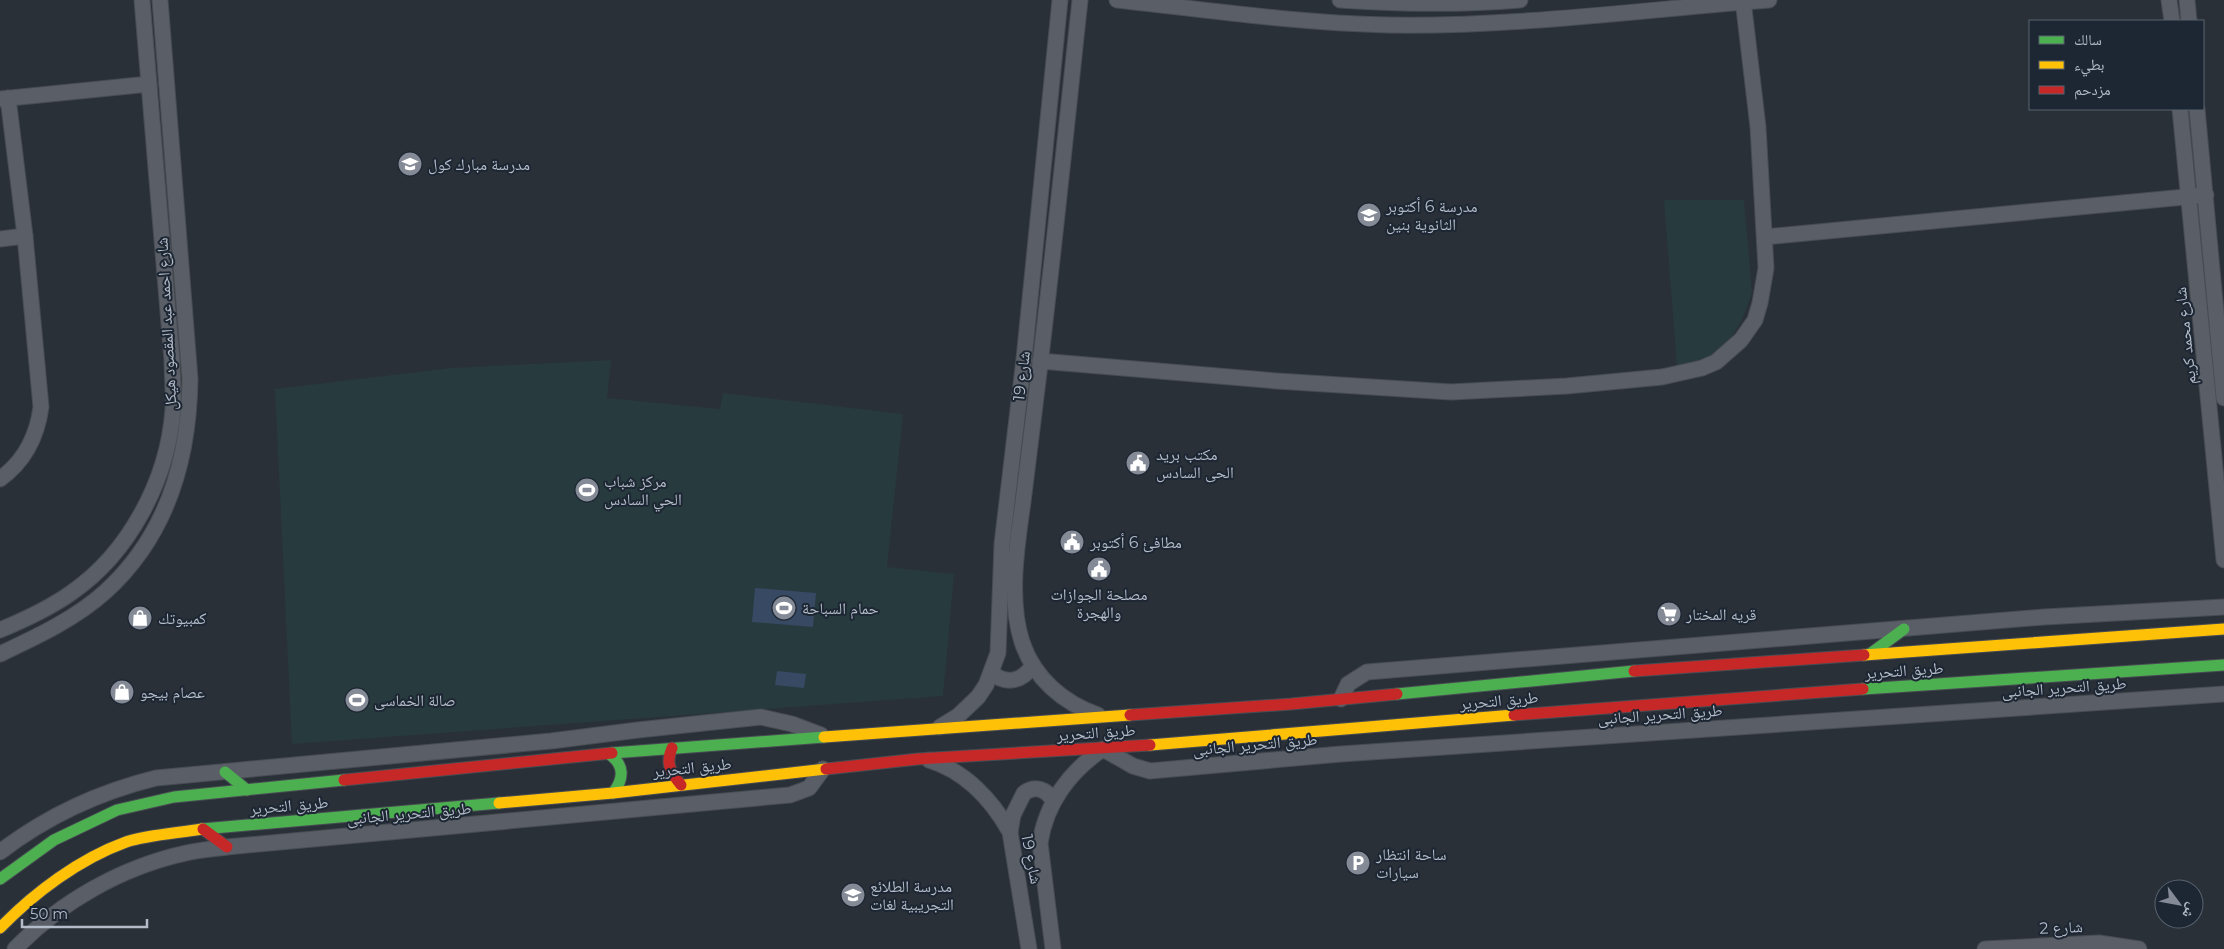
<svg xmlns="http://www.w3.org/2000/svg" width="2224" height="949" viewBox="0 0 2224 949" font-family="Montserrat,'Noto Naskh Arabic',sans-serif">
<style>
.green{fill:#273a3e}
.water{fill:#384963}
.lines{fill:none;stroke-linecap:round;stroke-linejoin:round}
.street-casing{stroke:#484c53;stroke-width:17}
.fast-casing{stroke:#484c53;stroke-width:13}
.slow-casing{stroke:#484c53;stroke-width:13}
.jam-casing{stroke:#484c53;stroke-width:13}
.street{stroke:#5a5e66;stroke-width:15}
.fast{stroke:#4caf50;stroke-width:11}
.slow{stroke:#ffc107;stroke-width:11}
.jam{stroke:#c62828;stroke-width:11}
.labels{text-anchor:middle;stroke-width:4;stroke-linejoin:round;paint-order:stroke}
.poi-label{font-size:16px;fill:#b4bcc9;stroke:#1d2633;text-anchor:start}
.street-label{font-size:16px;fill:#b4bcc9;stroke:#1d2633}
</style>
<rect width="100%" height="100%" fill="#2a3038"/>
<!-- green -->
<g class="green">
<path d="M1664,200H1744L1752,292C1740,331 1721,364 1677,365Z"/>
<path d="M611,360L607,398L720,409L723,393L903,414L887,567L954,574L943,696L292,744L275,389L452,368Z"/>
</g>
<!-- water -->
<g class="water">
<path d="M755,588L816,593L813,627L752,622Z"/>
<path d="M777,671L806,674L804,688L775,685Z"/>
</g>
<g class="lines">
<defs>
<g id="street">
<path d="M1080,0C1066,130 1053,260 1037,389C1032,427 1028,464 1023,502C1017,545 1008,599 1022,642C1034,678 1063,703 1098,715"/>
<path d="M1117,0C1207,10 1297,23 1388,25C1515,27 1642,10 1769,0"/>
<path d="M1340,0C1400,4 1460,5 1520,0"/>
<path d="M2169,0L2172,21"/>
<path d="M2187,0L2189,21"/>
<path d="M0,99L149,84"/>
<path d="M2180,109L2224,560"/>
<path d="M2197,109L2224,398"/>
<path d="M1765,237L2206,195"/>
<path d="M0,239L25,236"/>
<path d="M1040,361L1277,381L1451,392L1567,386L1662,377L1702,368L1716,362L1741,340L1755,320L1760,303L1766,268L1758,127L1743,0"/>
<path d="M0,479C25,461 37,437 41,407L25,236L8,98"/>
<path d="M0,630C24,620 50,608 71,593C129,553 168,480 173,409C174,393 172,376 172,360L142,0"/>
<path d="M0,654C36,637 75,619 105,592C167,536 189,460 190,379L160,0"/>
<path d="M991,672C1006,686 1023,681 1033,665"/>
<path d="M1341,699L1348,684L1367,672L2044,617L2224,607"/>
<path d="M940,727L958,716L978,697L986,685L998,653L1002,544L1024,359L1060,0"/>
<path d="M929,760C965,771 992,800 1010,832L1029,949"/>
<path d="M1010,832L1013,815L1024,793C1035,785 1047,789 1053,801"/>
<path d="M0,852C47,816 99,792 156,778L551,741L638,730L761,717L792,724L821,735"/>
<path d="M15,949C60,902 122,867 186,853C199,850 214,849 227,847L790,795L809,788L823,769"/>
<path d="M1053,949L1040,843C1046,803 1070,771 1103,749L1133,766L1150,771L1341,754L2224,694"/>
<path d="M1985,949L2099,943L2139,949"/>
</g>
<g id="fast">
<path d="M1870,654L1904,629"/>
<path d="M1863,689L2224,665"/>
<path d="M1397,694L1634,671"/>
<path d="M612,753L824,737"/>
<path d="M609,754C625,765 624,779 613,793"/>
<path d="M225,772L247,790"/>
<path d="M202,829L499,803"/>
<path d="M0,879L54,840L117,810L174,797L344,780"/>
</g>
<g id="slow">
<path d="M1864,655L2224,629"/>
<path d="M824,737L1130,715"/>
<path d="M1150,745L1514,715"/>
<path d="M499,803L613,793L826,769"/>
<path d="M0,928C34,893 79,859 126,842C147,835 179,833 202,829"/>
</g>
<g id="jam">
<path d="M1634,671L1864,655"/>
<path d="M1130,715L1291,704L1397,694"/>
<path d="M1514,715L1863,689"/>
<path d="M672,748C665,763 671,773 681,785"/>
<path d="M826,769L918,759L1150,745"/>
<path d="M344,780L612,753"/>
<path d="M203,829L227,847"/>
</g>
</defs>
<!-- street casing -->
<use href="#street" class="street-casing"/>
<!-- fast casing -->
<use href="#fast" class="fast-casing"/>
<!-- slow casing -->
<use href="#slow" class="slow-casing"/>
<!-- jam casing -->
<use href="#jam" class="jam-casing"/>
<!-- street -->
<use href="#street" class="street"/>
<!-- fast -->
<use href="#fast" class="fast"/>
<!-- slow -->
<use href="#slow" class="slow"/>
<!-- jam -->
<use href="#jam" class="jam"/>
</g>
<!-- icons -->
<defs>
<symbol id="school-disc" viewBox="-11 -11 22 22"><circle r="9.5" fill="#848b96" stroke="#1d2633"/><path d="M0-5L7-2L0 1L-7-2ZM-4 1L0 2.5L4 1V4Q0 6-4 4Z" fill="#fff"/></symbol>
<symbol id="civic-disc" viewBox="-11 -11 22 22"><circle r="9.5" fill="#848b96" stroke="#1d2633"/><path d="M-.6-6.5H3V-4.5H.6V-3L4-1V1h2V6H-6V1h2V-1L-.6-3ZM-1.2 2.5V6h2.4V2.5Z" fill="#fff"/></symbol>
<symbol id="stadium-disc" viewBox="-11 -11 22 22"><circle r="9.5" fill="#848b96" stroke="#1d2633"/><path d="M0-5a6.5 5 0 1 0 0 10a6.5 5 0 1 0 0-10ZM-3.5-1.8h7v3.6h-7Z" fill="#fff"/></symbol>
<symbol id="supermarket-disc" viewBox="-11 -11 22 22"><circle r="9.5" fill="#848b96" stroke="#1d2633"/><path d="M-6-5.5h2.5l.6 2H6L4.5 2H-2.5L-4.4-4H-6ZM-1.5 3.2a1.3 1.3 0 1 0 .1 0ZM3 3.2a1.3 1.3 0 1 0 .1 0Z" fill="#fff"/></symbol>
<symbol id="shop-disc" viewBox="-11 -11 22 22"><circle r="9.5" fill="#848b96" stroke="#1d2633"/><path d="M-5-2.5h2.3a2.7 3.5 0 0 1 5.4 0H5L5.5 6h-11ZM-1.5-2.5h3a1.5 2.3 0 0 0-3 0Z" fill="#fff"/></symbol>
<symbol id="parking-disc" viewBox="-11 -11 22 22"><circle r="9.5" fill="#848b96" stroke="#1d2633"/><path d="M-3.5-5.5H1a3.5 3.5 0 0 1 0 7H-1V5.5H-3.5ZM-1-3.4V-.6H.8a1.4 1.4 0 0 0 0-2.8Z" fill="#fff"/></symbol>
</defs>
<g fill-rule="evenodd">
<use href="#school-disc" x="396" y="150" width="28" height="28"/>
<use href="#school-disc" x="1355" y="201" width="28" height="28"/>
<use href="#civic-disc" x="1124" y="449" width="28" height="28"/>
<use href="#stadium-disc" x="573" y="476" width="28" height="28"/>
<use href="#civic-disc" x="1058" y="528" width="28" height="28"/>
<use href="#civic-disc" x="1085" y="555" width="28" height="28"/>
<use href="#stadium-disc" x="770" y="594" width="28" height="28"/>
<use href="#supermarket-disc" x="1655" y="600" width="28" height="28"/>
<use href="#shop-disc" x="126" y="604" width="28" height="28"/>
<use href="#shop-disc" x="108" y="678" width="28" height="28"/>
<use href="#stadium-disc" x="343" y="686" width="28" height="28"/>
<use href="#parking-disc" x="1344" y="849" width="28" height="28"/>
<use href="#school-disc" x="839" y="881" width="28" height="28"/>
</g>
<g class="labels">
<!-- poi labels -->
<g class="poi-label">
<text x="428" y="170">مدرسة مبارك كول</text>
<text x="1386" y="212">مدرسة 6 أكتوبر<tspan x="1386" dy="18">الثانوية بنين</tspan></text>
<text x="1156" y="460">مكتب بريد<tspan x="1156" dy="18">الحى السادس</tspan></text>
<text x="604" y="487">مركز شباب<tspan x="604" dy="18">الحي السادس</tspan></text>
<text x="1090" y="548">مطافئ 6 أكتوبر</text>
<text x="1099" y="600" text-anchor="middle">مصلحة الجوازات<tspan x="1099" dy="18">والهجرة</tspan></text>
<text x="802" y="614">حمام السباحة</text>
<text x="1686" y="620">قريه المختار</text>
<text x="158" y="624">كمبيوتك</text>
<text x="140" y="698">عصام بيجو</text>
<text x="374" y="706">صالة الخماسى</text>
<text x="1376" y="860">ساحة انتظار<tspan x="1376" dy="18">سيارات</tspan></text>
<text x="870" y="892">مدرسة الطلائع<tspan x="870" dy="18">التجريبية لغات</tspan></text>
</g>
<!-- street labels -->
<g class="street-label">
<text transform="translate(166 324) rotate(-93)" y="6">شارع احمد عبد المقصود هيكل</text>
<text transform="translate(2185 336) rotate(-96)" y="6">شارع محمد كريم</text>
<text transform="translate(1021 376) rotate(-83)" y="6">شارع 19</text>
<text transform="translate(1904 670) rotate(-4)" y="6">طريق التحرير</text>
<text transform="translate(2064 687) rotate(-4)" y="6">طريق التحرير الجانبى</text>
<text transform="translate(1499 700) rotate(-5)" y="6">طريق التحرير</text>
<text transform="translate(1660 714) rotate(-4)" y="6">طريق التحرير الجانبى</text>
<text transform="translate(1096 732) rotate(-4)" y="6">طريق التحرير</text>
<text transform="translate(1255 744) rotate(-5)" y="6">طريق التحرير الجانبى</text>
<text transform="translate(692 767) rotate(-6)" y="6">طريق التحرير</text>
<text transform="translate(289 805) rotate(-5)" y="6">طريق التحرير</text>
<text transform="translate(409 813) rotate(-5)" y="6">طريق التحرير الجانبى</text>
<text transform="translate(1032 859) rotate(79)" y="6">شارع 19</text>
<text transform="translate(2061 927) rotate(-2)" y="6">شارع 2</text>
</g>
</g>
<!-- legend -->
<rect x="2029" y="20" width="175" height="90" fill="#1d2633" stroke="#59626f"/>
<rect x="2039" y="36" width="25" height="8" fill="#4caf50" stroke="#59626f"/>
<text x="2074" y="45" font-size="15" fill="#b4bcc9">سالك</text>
<rect x="2039" y="61" width="25" height="8" fill="#ffc107" stroke="#59626f"/>
<text x="2074" y="70" font-size="15" fill="#b4bcc9">بطيء</text>
<rect x="2039" y="86" width="25" height="8" fill="#c62828" stroke="#59626f"/>
<text x="2074" y="95" font-size="15" fill="#b4bcc9">مزدحم</text>
<!-- north arrow -->
<g transform="translate(2179 904) rotate(122)"><circle r="24" fill="#1d2633" stroke="#59626f"/>
<path d="M0-4L9 19L0 12L-9 19Z" fill="#848b96"/>
<text y="-8" font-size="14" font-weight="bold" text-anchor="middle" fill="#b4bcc9">ش</text>
</g>
<!-- scale -->
<path d="M22 919v8h125v-8" fill="none" stroke="#b4bcc9" stroke-width="2.5"/>
<text x="30" y="919" font-size="15" fill="#b4bcc9" stroke="#1d2633" stroke-width="4" paint-order="stroke">50 m</text>
</svg>
